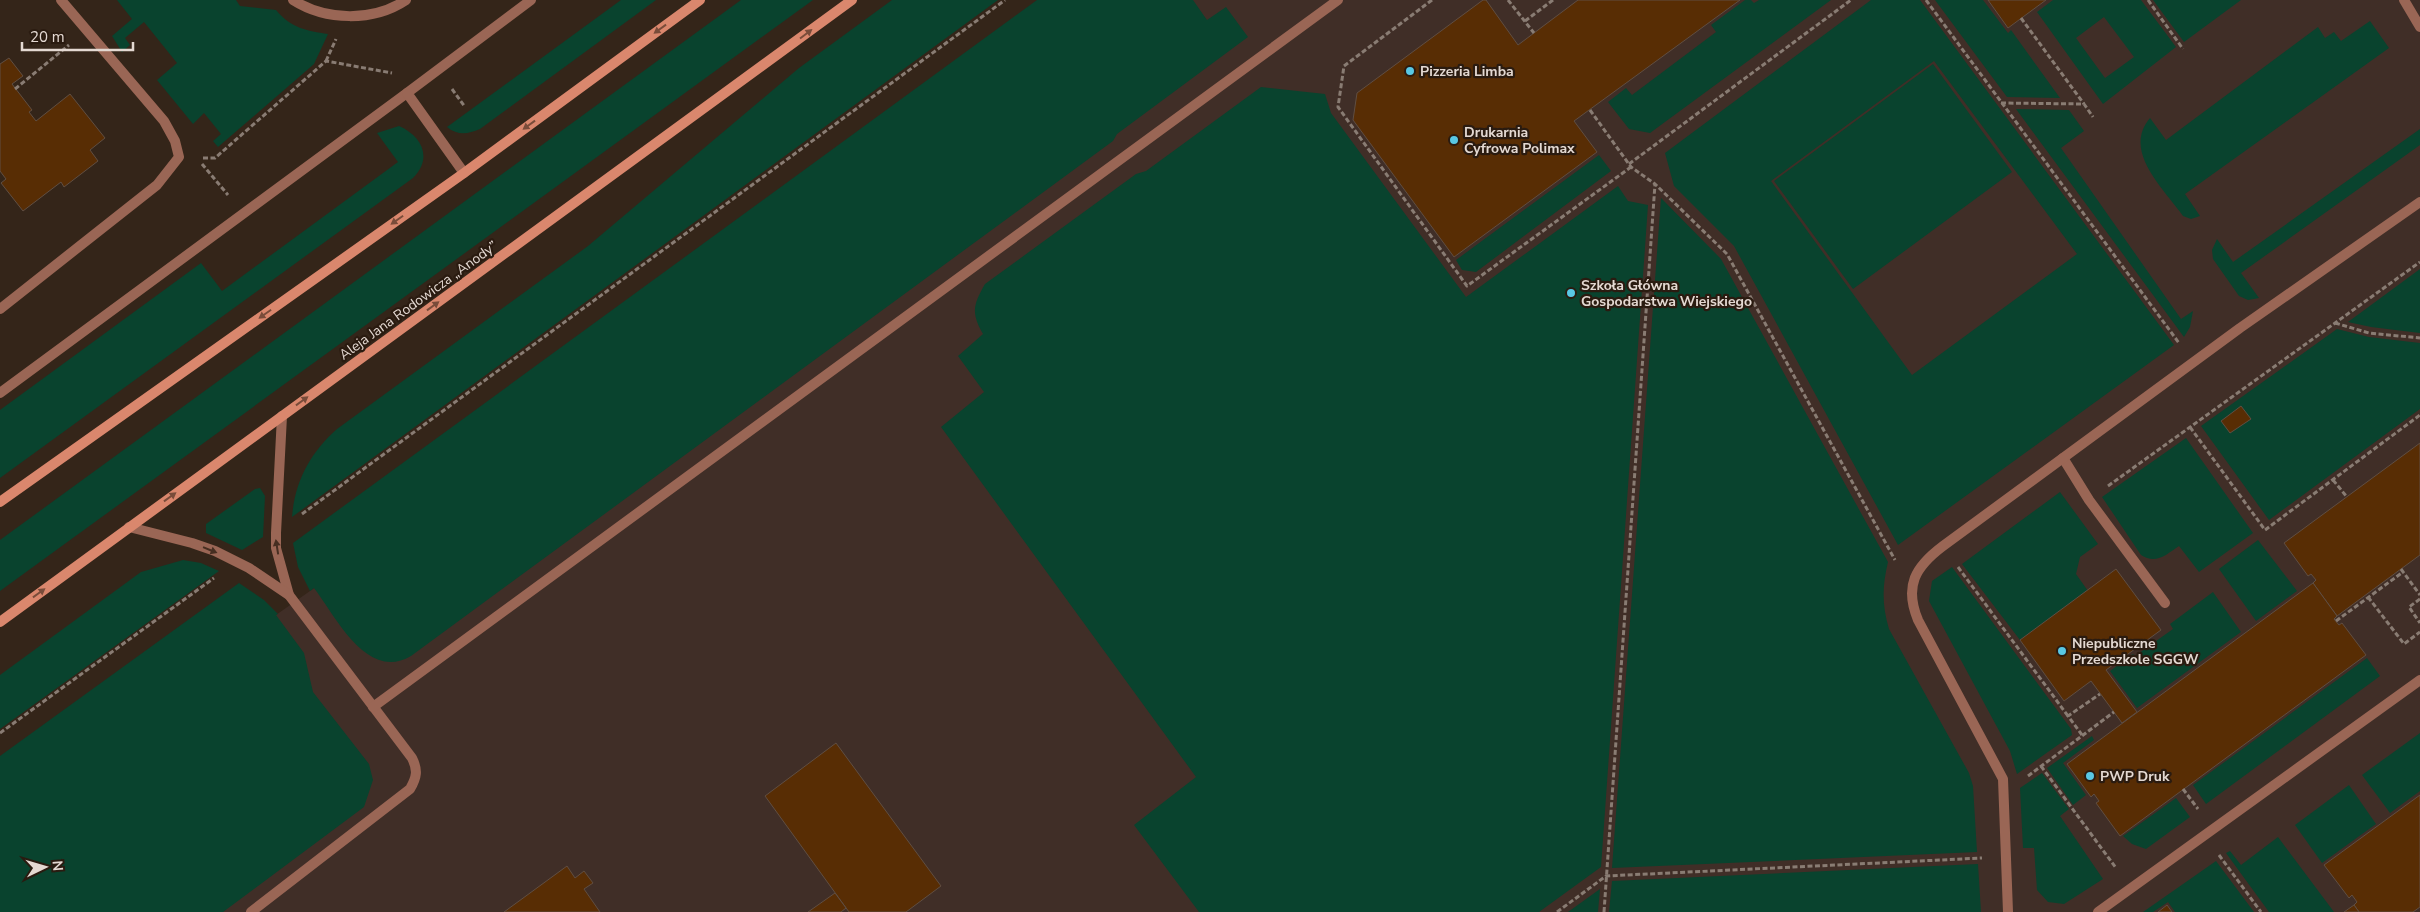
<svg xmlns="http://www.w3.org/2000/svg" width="2420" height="912" viewBox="0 0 2420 912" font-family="'Nunito Sans',sans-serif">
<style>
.education{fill:#402e27}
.green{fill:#09432e;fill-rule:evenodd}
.building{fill:#582d04;stroke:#604e42}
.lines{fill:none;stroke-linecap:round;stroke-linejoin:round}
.path{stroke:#897c73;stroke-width:3;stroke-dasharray:5 2.5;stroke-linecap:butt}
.service{stroke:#9a6655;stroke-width:10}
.minor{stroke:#9a6655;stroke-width:10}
.secondary{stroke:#da876d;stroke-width:10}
.oneway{fill:#794c3a}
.oneway2{fill:#462e21}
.poi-dot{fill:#59c8e4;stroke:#2a1b10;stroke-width:2}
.labels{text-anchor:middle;stroke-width:4.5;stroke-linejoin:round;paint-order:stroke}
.poi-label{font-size:14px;font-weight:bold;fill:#e4d9d2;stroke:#2a1b10;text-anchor:start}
.street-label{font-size:14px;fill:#e4d9d2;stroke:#2a1b10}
</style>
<rect width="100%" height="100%" fill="#342519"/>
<!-- education -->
<path class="education" d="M1128,0H2420V912H0V810L310,591Z"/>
<!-- green -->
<g class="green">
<path d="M117,0H236L240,6L276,10C291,28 307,31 328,34L314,64L218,147L213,141L221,134L204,113L193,124L157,80L177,63L144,22L125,38L130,45L122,52L112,36L132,19Z"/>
<path d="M621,0H656L480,129C468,134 458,136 447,127Z"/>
<path d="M741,0H813L0,591V540Z"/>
<path d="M892,0H998L292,517C295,481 310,453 337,429L588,246L799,68Z"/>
<path d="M1037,0H1193L1207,20L1226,7L1248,37L1117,134L1113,141L411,656C367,682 336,617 314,588L310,591L298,567L293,543Z"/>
<path d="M1745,0H1751L1754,3L1759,0H1831L1650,133L1629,129L1608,102L1626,88L1632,95L1716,32L1711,25Z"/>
<path d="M1871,0H1920L2174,345L1898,545L1734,246L1674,186L1665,153ZM1934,61L2077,254L1912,375L1771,181Z"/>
<path d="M1935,0H1983L2008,33L2011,30L2060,98L2007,97Z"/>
<path d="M2053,0H2141L2176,47L2103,104L2037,12ZM2104,17L2134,57L2105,78L2076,38Z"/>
<path d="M2153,0H2241L2184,42Z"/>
<path d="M2370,21L2389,48L2185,194L2200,216L2191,219L2183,216C2163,188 2122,151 2150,118L2166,140L2318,27L2325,38L2334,32L2341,41Z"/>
<path d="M1933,64L2012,172L1853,289L1774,181Z"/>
<path d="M1261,87L1325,94L1331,113L1466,297L1618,186L1628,201L1648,205L1601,867L1539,912H1199L1134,825L1196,777L941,427L984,392L958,356L983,334C971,313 973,305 985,284L1136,174L1146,171Z"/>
<path d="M2016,109L2069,110L2084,131L2061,148L2181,319L2193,311L2190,327L2184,337Z"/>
<path d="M399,126C422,136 433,158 413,178L0,478V410L201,263L222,291L398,162L377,133Z"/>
<path d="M2420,129V145L2241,273L2259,298L2248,300L2239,296L2213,259L2212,250L2217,239L2233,262Z"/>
<path d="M1599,155L1611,171L1476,272L1462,270L1456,260Z"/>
<path d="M1661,198L1721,259L1888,562C1882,587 1882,605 1889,629L1969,773L1973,786L1977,852L1612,868Z"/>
<path d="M2420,269V333L2371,327L2348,322Z"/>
<path d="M2337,329L2369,337L2420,343V409L2269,520L2201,426Z"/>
<path d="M2186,438L2253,533L2199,572L2179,546C2167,554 2156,565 2141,555L2102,497Z"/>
<path d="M260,488L265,496L263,537L242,550L206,533V524L255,489Z"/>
<path d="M2060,492L2098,544L2080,557L2076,574L2088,591L2020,640L1962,564Z"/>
<path d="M2258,540L2297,591L2256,621L2219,569Z"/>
<path d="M183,560L201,563L219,571L0,729V675L141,572Z"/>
<path d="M1952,567L2071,729L2072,735L2017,774L2010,751L1929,601L1932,581Z"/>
<path d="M239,583L264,600L278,614L276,615L304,653L313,692L369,764L373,780L364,807L223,912H0V756Z"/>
<path d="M2213,592L2241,632L2137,708L2110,671L2133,654L2135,656L2173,629L2170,624Z"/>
<path d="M2367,658L2380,676L2206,804L2193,785Z"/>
<path d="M2420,733V791L2390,813L2362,775Z"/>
<path d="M2092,736L2094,740L2063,763L2086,795L2073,805L2047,768Z"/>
<path d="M2042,773L2069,809L2060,816L2103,879L2064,904L2048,902L2037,890L2034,848H2023L2020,788Z"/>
<path d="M2349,785L2376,824L2322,863L2295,825Z"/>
<path d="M2176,798L2190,817L2146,849L2132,844L2123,836Z"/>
<path d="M2278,837L2334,912H2269L2226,853L2230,851L2241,865Z"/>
<path d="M2216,861L2254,912H2175L2168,902L2153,912H2143Z"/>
<path d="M1978,864L1981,912H1609L1612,881Z"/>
<path d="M1600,889L1598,912H1568Z"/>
</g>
<!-- building -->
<g class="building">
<path d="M1483,0H1486L1518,45L1578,0H1740L1574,121L1597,152L1454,257L1353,120L1357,93Z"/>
<path d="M1988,0H2046L2008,28Z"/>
<path d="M9,58L23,76L12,84L32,110L29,112L36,121L70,94L105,138L90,150L98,161L64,187L61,182L23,211L1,183L6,179L0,171V64Z"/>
<path d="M2241,406L2251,419L2230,433L2221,421Z"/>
<path d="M2420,443V555L2337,616L2313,583L2316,580L2311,574L2308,576L2284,543Z"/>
<path d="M2116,569L2161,630L2106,670L2137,712L2122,723L2091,681L2064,701L2020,640Z"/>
<path d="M2313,583L2337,616L2334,619L2339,625L2342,623L2366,655L2120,836L2096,803L2099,801L2094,794L2091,797L2067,764Z"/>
<path d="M836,743L941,886L906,912H849L765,796Z"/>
<path d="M2420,795V907L2413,912H2359L2354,905L2357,902L2352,895L2349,898L2324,865Z"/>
<path d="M567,866L575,878L584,871L593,883L584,889L600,912H504Z"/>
<path d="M835,893L846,908L841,912H808Z"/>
<path d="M2167,905L2172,912H2158Z"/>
<path d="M2354,905L2359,912H2344Z"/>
</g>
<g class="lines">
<!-- path -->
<g class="path">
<path d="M1432,0L1344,66L1338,107L1467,286L1631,167"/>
<path d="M1508,0L1534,33"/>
<path d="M1926,0L2179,343"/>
<path d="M2148,0L2183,49"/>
<path d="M2021,18L2084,104"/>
<path d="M1525,21L1553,0"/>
<path d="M326,61L336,39"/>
<path d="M15,89L69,45"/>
<path d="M452,89L465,107"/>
<path d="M2001,103L2084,104L2093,117"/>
<path d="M1590,110L1631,167L1655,184L1727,254L1895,560"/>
<path d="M203,158H215L326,61L392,73"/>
<path d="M202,164L228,195"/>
<path d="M1629,164L1851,0"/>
<path d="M2335,323L2369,333L2420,338"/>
<path d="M2190,427L2265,530L2420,415"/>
<path d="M2333,480L2347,497"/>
<path d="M2108,486L2420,262"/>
<path d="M302,514L1005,0"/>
<path d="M1958,567L2068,716"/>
<path d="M2401,569L2420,595"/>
<path d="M2368,597L2404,644L2420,632"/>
<path d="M2420,599L2409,607L2420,623"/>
<path d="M2336,621L2403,572"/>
<path d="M0,733L214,578"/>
<path d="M2082,735L2068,716L2100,694"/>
<path d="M2041,766L2116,868"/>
<path d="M2028,776L2114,712"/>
<path d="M2183,789L2198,809"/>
<path d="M2219,855L2261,912"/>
<path d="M1557,912L1606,876L1982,858"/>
<path d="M1604,912L1655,184"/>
</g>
<!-- service -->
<g class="service">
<path d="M293,0C326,21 373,22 406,0"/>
<path d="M2404,0L2420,27"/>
<path d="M0,309L157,185L179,157L175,141L164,121L61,0"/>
<path d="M0,393L407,93"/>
<path d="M282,416L276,533V548L289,595"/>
<path d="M2063,458L2089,500L2165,603"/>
<path d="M129,527L192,543L215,551L249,568L289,595L412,758C418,770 417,777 410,789L251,912"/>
<path d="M373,707L1338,0"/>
<path d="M2008,912L2003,779L1918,620C1904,586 1915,567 1943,546L2240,328L2420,202"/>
<path d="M2098,912L2420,680"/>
</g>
<!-- minor -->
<path class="minor" d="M464,173L407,93L531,0"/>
<!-- secondary -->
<g class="secondary">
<path d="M0,502L464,173L700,0"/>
<path d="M0,622L852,0"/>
</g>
</g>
<!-- one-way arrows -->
<defs><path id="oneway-solid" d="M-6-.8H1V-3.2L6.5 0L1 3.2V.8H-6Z" transform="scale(1.25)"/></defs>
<g class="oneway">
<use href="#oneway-solid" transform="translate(660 29) rotate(144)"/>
<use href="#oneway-solid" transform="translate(806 34) rotate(-37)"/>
<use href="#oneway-solid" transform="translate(529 125) rotate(144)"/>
<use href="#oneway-solid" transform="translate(397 220) rotate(145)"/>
<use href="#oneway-solid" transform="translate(433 306) rotate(-36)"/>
<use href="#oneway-solid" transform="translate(265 314) rotate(145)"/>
<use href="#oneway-solid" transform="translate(302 401) rotate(-36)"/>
<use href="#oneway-solid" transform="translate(170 497) rotate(-36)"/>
<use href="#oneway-solid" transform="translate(39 593) rotate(-36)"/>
</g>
<g class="oneway2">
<use href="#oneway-solid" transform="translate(277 547) rotate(-99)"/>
<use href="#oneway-solid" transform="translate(210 550) rotate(22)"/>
</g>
<!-- markers -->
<g class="poi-dot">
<circle cx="1410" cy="71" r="5"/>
<circle cx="1454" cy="140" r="5"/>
<circle cx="1571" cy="293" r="5"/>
<circle cx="2062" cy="651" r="5"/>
<circle cx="2090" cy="776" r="5"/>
</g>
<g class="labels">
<!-- poi labels -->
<g class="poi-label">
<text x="1420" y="76">Pizzeria Limba</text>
<text x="1464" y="137">Drukarnia<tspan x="1464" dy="16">Cyfrowa Polimax</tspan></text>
<text x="1581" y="290">Szkoła Główna<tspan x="1581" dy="16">Gospodarstwa Wiejskiego</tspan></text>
<text x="2072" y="648">Niepubliczne<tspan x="2072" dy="16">Przedszkole SGGW</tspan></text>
<text x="2100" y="781">PWP Druk</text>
</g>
<!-- street labels -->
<g class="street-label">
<text transform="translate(418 300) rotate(-36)" y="5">Aleja Jana Rodowicza „Anody”</text>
</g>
</g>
<!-- north arrow -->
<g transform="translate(45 867) rotate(85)" stroke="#2a1b10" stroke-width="4" paint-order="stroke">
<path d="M0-4L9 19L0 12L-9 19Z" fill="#e4d9d2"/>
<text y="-8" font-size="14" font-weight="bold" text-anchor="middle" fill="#e4d9d2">N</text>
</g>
<!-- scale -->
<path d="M22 42v8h111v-8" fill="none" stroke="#e4d9d2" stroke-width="2.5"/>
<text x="30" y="42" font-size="15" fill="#e4d9d2" stroke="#2a1b10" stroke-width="4" paint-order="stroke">20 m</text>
</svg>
